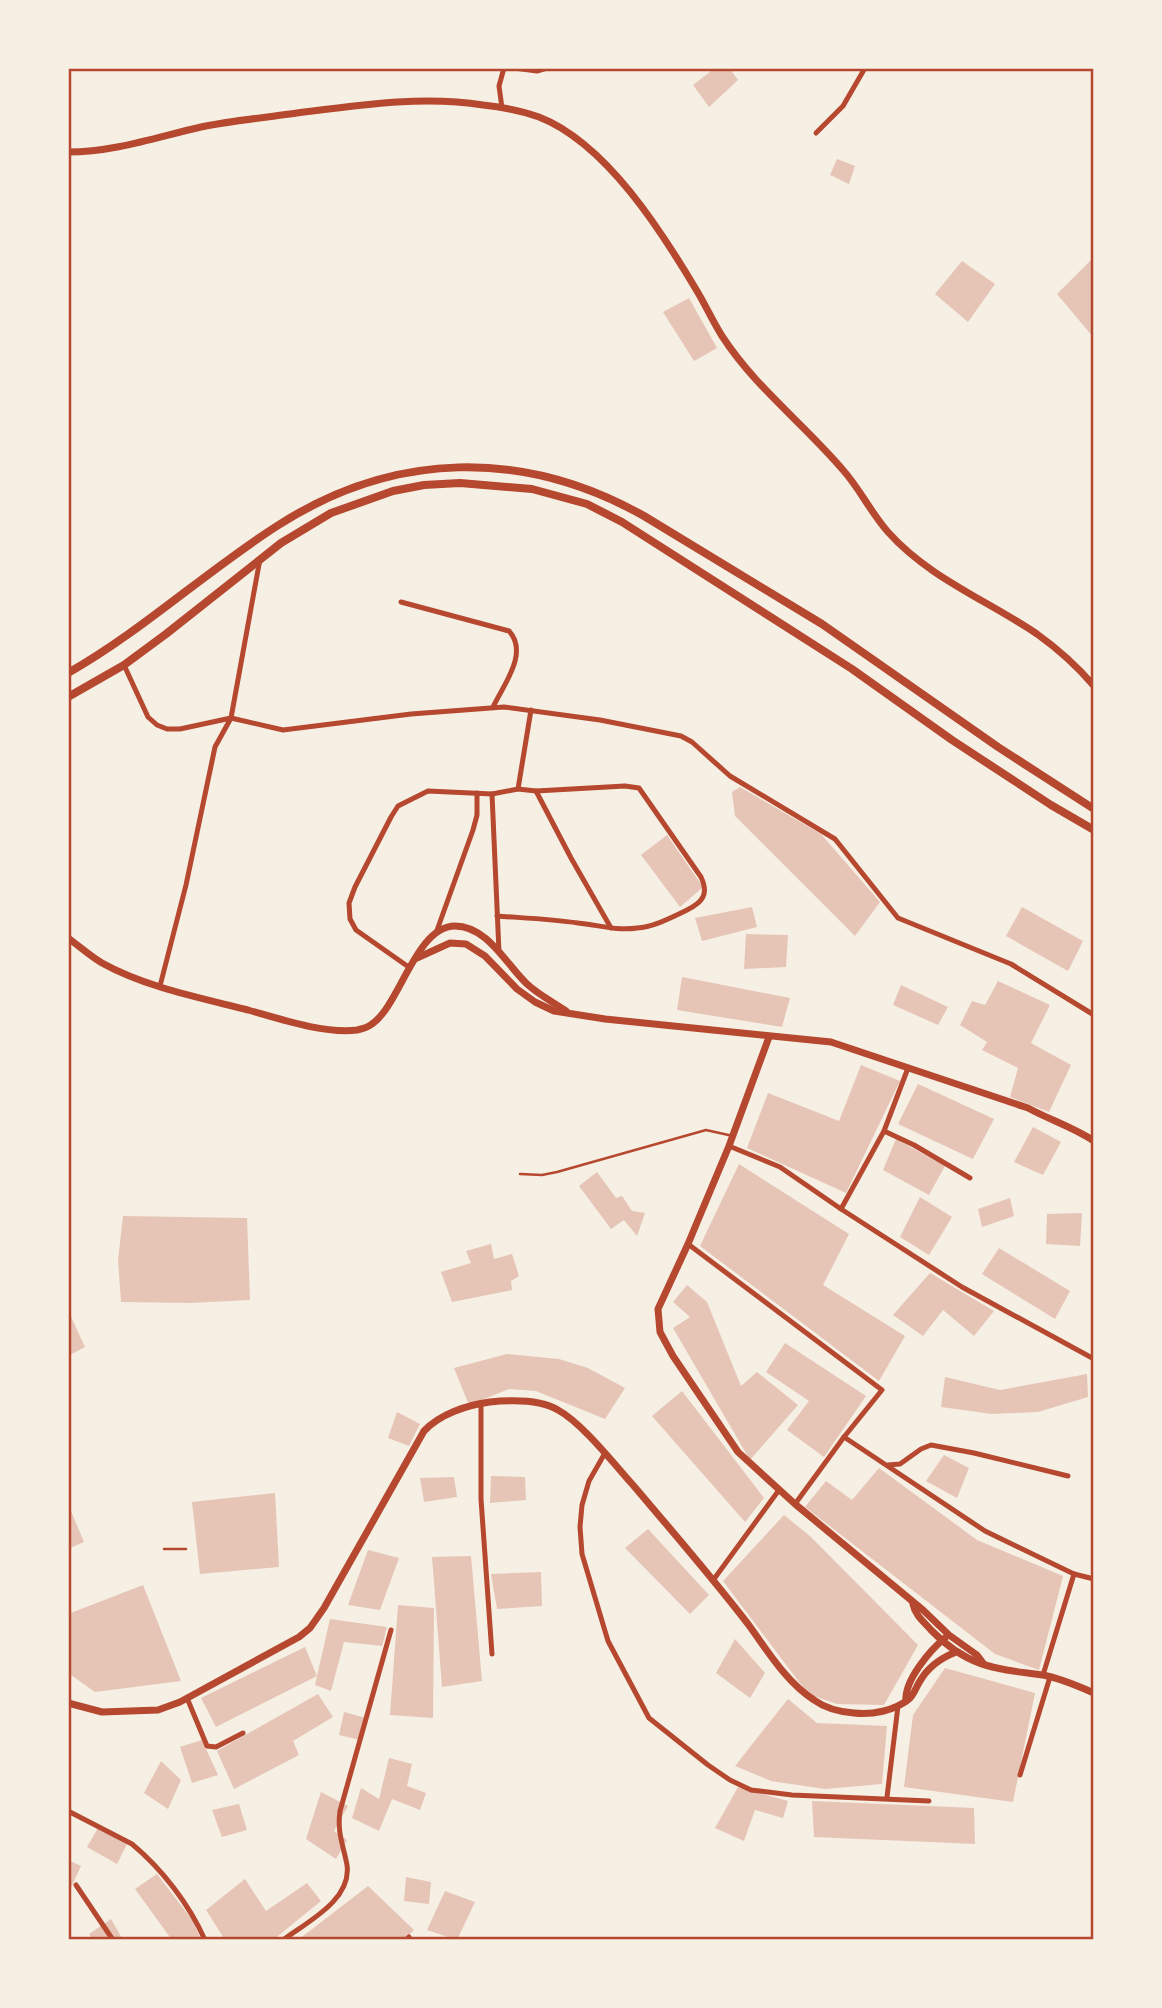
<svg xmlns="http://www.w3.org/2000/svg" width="1162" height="2008" viewBox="0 0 1162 2008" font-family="Poppins,sans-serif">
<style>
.building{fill:#e6c5b7}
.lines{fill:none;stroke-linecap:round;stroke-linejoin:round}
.service{stroke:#b5482f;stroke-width:2.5}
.minor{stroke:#b5482f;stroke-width:5}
.tertiary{stroke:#b5482f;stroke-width:7}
.secondary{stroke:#b5482f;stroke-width:8}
.neatline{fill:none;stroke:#b5482f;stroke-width:2.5}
</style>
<rect width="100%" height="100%" fill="#f6efe4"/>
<!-- building -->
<g class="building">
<path d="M715,68H729L738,80L709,107L693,85Z"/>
<path d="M837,159L855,166L849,184L830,175Z"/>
<path d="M1094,257V338L1057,294Z"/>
<path d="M962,261L995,284L968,322L935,294Z"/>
<path d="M689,298L717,348L694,361L663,312Z"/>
<path d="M740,787L821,834L880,902L855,936L735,816L732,792Z"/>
<path d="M667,835L703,887L680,907L641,855Z"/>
<path d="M752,907L757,927L702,941L695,918Z"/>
<path d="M1022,907L1083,941L1068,971L1006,936Z"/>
<path d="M746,934L788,935L786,967L744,969Z"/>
<path d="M682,977L790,998L782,1027L677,1010Z"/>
<path d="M998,981L1050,1005L1031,1043L1071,1065L1049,1112L1010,1097L1018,1068L982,1050L987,1042L960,1025L972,1001L985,1005Z"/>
<path d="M901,985L948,1007L938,1025L893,1005Z"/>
<path d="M861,1065L900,1081L846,1193L747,1148L768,1093L839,1121Z"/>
<path d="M918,1084L994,1119L973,1159L898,1124Z"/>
<path d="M1033,1127L1061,1142L1043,1175L1014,1162Z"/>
<path d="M896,1139L945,1166L929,1195L883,1170Z"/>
<path d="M739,1164L849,1234L823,1285L905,1336L879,1381L700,1246Z"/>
<path d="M597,1172L616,1198L622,1196L632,1211L645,1213L637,1236L624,1220L611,1229L579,1186Z"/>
<path d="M920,1197L952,1217L929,1255L900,1237Z"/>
<path d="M1010,1198L1014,1216L982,1227L978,1209Z"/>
<path d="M1082,1213L1080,1246L1046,1244L1047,1214Z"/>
<path d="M123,1216L247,1218L250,1300L189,1303L121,1302L118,1260Z"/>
<path d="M491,1244L494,1259L512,1254L519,1276L511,1281L512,1290L452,1302L441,1272L471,1263L466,1251Z"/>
<path d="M999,1248L1070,1291L1055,1319L982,1274Z"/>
<path d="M930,1273L994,1311L974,1336L943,1310L923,1336L893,1315Z"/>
<path d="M687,1285L707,1302L741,1386L757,1372L798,1405L750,1460L673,1328L690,1317L673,1302Z"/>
<path d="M68,1310L85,1347L68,1356Z"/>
<path d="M785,1343L866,1396L824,1457L787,1430L809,1401L766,1372Z"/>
<path d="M507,1354L559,1359L588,1368L625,1388L605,1419L536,1391L509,1389L469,1405L454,1368Z"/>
<path d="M1087,1374L1088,1397L1038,1412L992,1414L941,1407L945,1377L1000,1390Z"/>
<path d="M682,1391L764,1498L745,1522L652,1416Z"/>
<path d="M397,1412L420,1424L409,1446L388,1438Z"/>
<path d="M944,1455L969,1468L957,1498L926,1481Z"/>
<path d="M879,1468L977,1540L1063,1576L1039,1670L995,1654L805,1507L826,1481L852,1500Z"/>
<path d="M491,1476L525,1477L526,1500L490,1503Z"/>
<path d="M454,1477L457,1497L424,1502L420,1478Z"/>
<path d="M275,1493L279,1567L200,1574L192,1502Z"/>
<path d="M68,1504L84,1542L68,1549Z"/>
<path d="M784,1515L811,1537L918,1645L884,1705L837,1704L808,1694L723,1581Z"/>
<path d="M648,1529L709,1595L690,1614L625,1548Z"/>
<path d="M368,1550L399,1558L380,1610L348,1605Z"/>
<path d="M471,1556L482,1681L442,1687L432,1557Z"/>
<path d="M541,1572L542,1606L497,1609L491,1574Z"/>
<path d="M143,1585L181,1681L95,1692L68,1673V1614Z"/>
<path d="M398,1605L434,1608L433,1718L390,1715Z"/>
<path d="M330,1619L387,1627L382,1646L344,1642L331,1691L315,1685Z"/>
<path d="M735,1639L765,1673L750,1698L716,1673Z"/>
<path d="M305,1647L317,1676L216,1727L201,1698Z"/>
<path d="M945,1668L1035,1693L1013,1802L904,1787L913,1715Z"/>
<path d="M318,1694L333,1717L293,1741L299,1755L234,1789L217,1751Z"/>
<path d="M788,1699L817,1723L887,1726L882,1784L825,1789L771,1781L735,1766Z"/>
<path d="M344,1712L366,1718L360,1740L339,1735Z"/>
<path d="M202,1740L218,1775L192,1783L180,1747Z"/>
<path d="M389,1758L412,1764L407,1786L426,1793L420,1810L392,1799L379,1831L352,1818L361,1788L379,1799Z"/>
<path d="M161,1761L181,1780L168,1809L144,1793Z"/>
<path d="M738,1787L788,1801L783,1818L755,1810L744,1841L715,1828Z"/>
<path d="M321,1792L348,1806L334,1831L347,1840L336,1859L306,1839Z"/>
<path d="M812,1801L974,1808L975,1844L814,1837Z"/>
<path d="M239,1804L247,1830L222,1837L212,1810Z"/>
<path d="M98,1828L127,1844L117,1864L87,1847Z"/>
<path d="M68,1860L81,1866L68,1894Z"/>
<path d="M157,1874L193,1921L201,1940H172L135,1889Z"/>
<path d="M406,1877L431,1882L429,1904L404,1901Z"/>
<path d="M245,1879L266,1911L307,1883L321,1901L273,1940H225L206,1910Z"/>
<path d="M368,1886L414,1930L404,1940H298Z"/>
<path d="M445,1891L475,1902L457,1940L427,1930Z"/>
<path d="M111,1919L123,1940H93L89,1934Z"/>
</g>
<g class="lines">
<!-- service -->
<g class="service">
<path d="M520,1174L542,1175L557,1172L706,1130L733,1136"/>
<path d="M164,1549H186"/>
</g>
<!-- minor -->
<g class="minor">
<path d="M514,68L537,71L547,68"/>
<path d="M502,108L499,86L504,68"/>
<path d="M816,133L843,106L865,68"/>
<path d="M401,602L509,631C529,653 504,684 493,707"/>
<path d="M124,665L148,717L157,725L167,729H180L231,718L283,730L411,714L504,707L600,720L681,736L692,742L730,776L835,839L898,918L1011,964L1094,1015"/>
<path d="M536,791L571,858L611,928"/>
<path d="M492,794L499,952"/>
<path d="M497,916C524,918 551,919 578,923C598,925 617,931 637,928C654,927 672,917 687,910C703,902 709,894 701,877L639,788L625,786L536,791L518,789"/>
<path d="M436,933L473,830L477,815V793"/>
<path d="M410,968L356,930L350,919L349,903L355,887L391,817L398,806L428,791L492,794L518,789L531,710"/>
<path d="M160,986L186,885L215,747L231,718L260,559"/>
<path d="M884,1131L914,1145L970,1178"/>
<path d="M729,1146L780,1167L841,1209L962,1287L1094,1359"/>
<path d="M841,1209L884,1131L908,1068"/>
<path d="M688,1244L882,1390L844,1437L795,1504"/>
<path d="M481,1403V1499L492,1654"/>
<path d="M844,1437L985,1531L1074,1574L1094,1579"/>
<path d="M605,1453L589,1481L582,1505L580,1527L582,1554L608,1641L649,1718L708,1765L730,1780L751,1790L792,1795L929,1801"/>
<path d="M888,1465L900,1464L921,1449L931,1445L974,1453L1068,1476"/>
<path d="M714,1579L779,1490"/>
<path d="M1043,1675L1074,1574"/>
<path d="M187,1698L207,1746L216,1747L243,1733"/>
<path d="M1020,1775L1050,1677"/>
<path d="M887,1797L898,1706"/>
<path d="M68,1811L132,1844C162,1869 189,1904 205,1940"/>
<path d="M76,1885L113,1940"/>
<path d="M283,1940C307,1922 352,1900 347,1865C343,1844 337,1833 340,1811L391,1630"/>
<path d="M406,1940L409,1937"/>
</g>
<!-- tertiary -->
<g class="tertiary">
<path d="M68,152C114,152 157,137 201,127C230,121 261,118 290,114C353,106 420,95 483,105C501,107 522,111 539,117C606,143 662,232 697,291C706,306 713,322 722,336C755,387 804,424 843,470C860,489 871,513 888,532C929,578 987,600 1037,634C1058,649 1077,666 1094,686"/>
<path d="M68,938C79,946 90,956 102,963C145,987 201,998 248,1010C280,1019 324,1034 357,1030C362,1029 368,1027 372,1024C400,1005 416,926 455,926C487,926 506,964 527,984C539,995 553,1002 566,1011"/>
<path d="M417,958L450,943L466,944L485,956L517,989L535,1002L554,1011L605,1019L831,1042L1028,1108C1050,1120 1073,1127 1094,1141"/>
<path d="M769,1037L729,1146L688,1244L658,1309L660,1332L673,1356L738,1452L795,1504L923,1610L949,1635L977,1655L983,1663"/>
<path d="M913,1604C915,1615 924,1622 931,1630C967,1667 995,1669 1043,1675C1060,1678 1078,1686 1094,1693"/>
<path d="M906,1701C904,1681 930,1650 945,1638"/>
<path d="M68,1703L102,1712L158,1710L180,1702L299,1637L310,1628L324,1608L424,1431C440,1414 467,1405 490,1402C511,1400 540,1399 558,1410C582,1423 614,1464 633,1485C672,1531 711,1576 748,1624C767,1650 786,1682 814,1700C825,1708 840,1712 854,1713C872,1715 894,1711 909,1699C914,1695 916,1687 920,1681C928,1667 941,1658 956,1652"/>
</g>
<!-- secondary -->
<g class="secondary">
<path d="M68,673C142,631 205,572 277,526C393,451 523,448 644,516L822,624L998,747L1094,809"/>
<path d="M68,697L124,665L166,634L281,543L331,513L393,491L424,485L460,483L532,489L587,504L622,522L852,669L952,740L1051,805L1094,830"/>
</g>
</g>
<!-- border -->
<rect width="1162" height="2008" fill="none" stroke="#f6efe4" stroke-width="140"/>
<rect x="70" y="70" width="1022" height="1868" class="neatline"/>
</svg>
